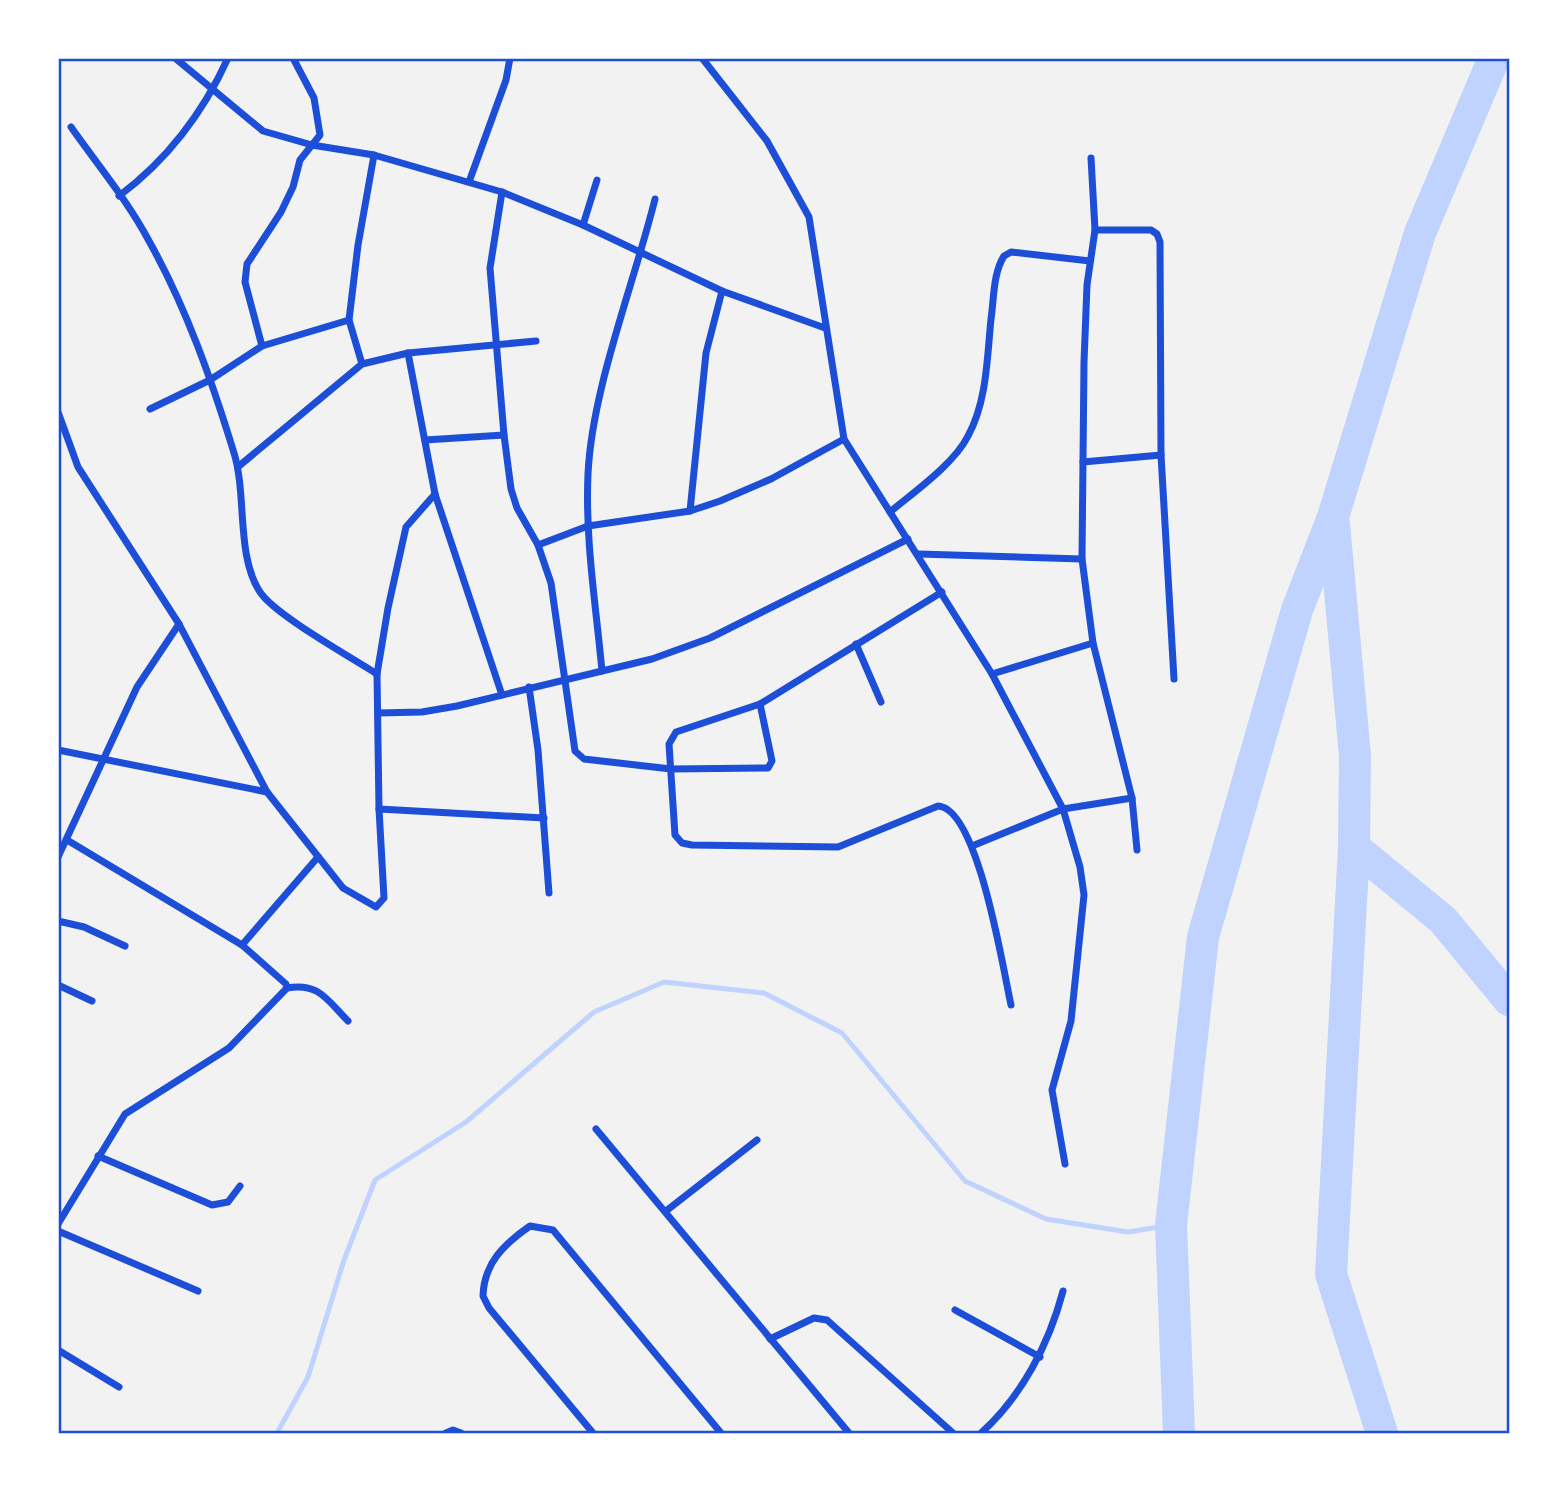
<svg xmlns="http://www.w3.org/2000/svg" width="1567" height="1491" viewBox="0 0 1567 1491" font-family="Quicksand,sans-serif">
<style>
.lines{fill:none;stroke-linecap:round;stroke-linejoin:round}
.stream{stroke:#bfd3fe;stroke-width:5}
.river{stroke:#bfd3fe;stroke-width:32}
.minor{stroke:#1d4ed8;stroke-width:7}
.neatline{fill:none;stroke:#1d4ed8;stroke-width:2.5}
</style>
<rect width="100%" height="100%" fill="#f2f2f2"/>
<g class="lines">
<!-- stream -->
<path class="stream" d="M277,1433L308,1377L344,1260L375,1180L466,1122L594,1012L664,982L764,993L842,1033L965,1181L1046,1219L1128,1232L1171,1225"/>
<!-- river -->
<g class="river">
<path d="M1334,524L1355,756L1354,847L1331,1274L1382,1433"/>
<path d="M1354,847L1443,920L1509,1000"/>
<path d="M1179,1433L1171,1225L1203,937L1297,610L1333,517L1420,233L1494,58"/>
</g>
<!-- minor -->
<g class="minor">
<path d="M175,58L263,131L312,145L374,155L502,192L583,225L722,291L825,328"/>
<path d="M702,58L767,141L809,217L844,439L992,674L1063,809L1080,867L1084,895L1071,1021L1052,1090L1065,1164"/>
<path d="M71,127C97,164 128,201 149,241C186,307 212,381 234,453C247,495 236,556 260,592C275,615 351,657 377,674"/>
<path d="M1091,158L1095,230L1087,285L1084,362L1082,559L1093,643L1132,798L1137,850"/>
<path d="M469,182L506,80L510,58"/>
<path d="M502,192L490,268L504,435L511,489L517,508L538,545L551,583L575,751L584,759L671,769L768,768L772,761L760,704"/>
<path d="M119,196C167,160 203,113 228,58"/>
<path d="M583,225L597,180"/>
<path d="M1095,230H1151L1157,234L1160,242L1161,455L1174,679"/>
<path d="M262,346L245,282L247,264L281,212L293,187L300,160L320,135L314,98L293,58"/>
<path d="M408,353L435,494L502,695"/>
<path d="M362,364L349,320L358,245L374,155"/>
<path d="M150,409L210,380L262,346L349,320"/>
<path d="M58,412L78,467L179,624L267,792L343,888L376,907L384,898L379,809L377,674L388,608L406,527L435,494"/>
<path d="M425,440L504,435"/>
<path d="M1083,462L1161,455"/>
<path d="M239,466L362,364L408,353L536,341"/>
<path d="M690,511L706,353L722,291"/>
<path d="M890,512C914,492 954,464 968,436C987,401 987,358 991,319C994,299 993,273 1004,256L1011,252L1090,261"/>
<path d="M538,545L588,526L690,511L720,501L771,479L844,439"/>
<path d="M919,554L1082,559"/>
<path d="M942,592L760,704L676,732L669,744L675,835L682,843L692,845L838,847L938,806C978,808 1003,969 1011,1005"/>
<path d="M856,644L881,702"/>
<path d="M602,671C596,606 585,540 588,474C592,388 634,284 655,199"/>
<path d="M992,674L1093,643"/>
<path d="M529,687L538,750L549,893"/>
<path d="M378,713L422,712L457,706L652,659L710,638L908,539"/>
<path d="M58,750L267,792"/>
<path d="M379,809L544,818"/>
<path d="M972,846L1063,809L1132,798"/>
<path d="M58,857L137,687L179,624"/>
<path d="M58,921L84,927L125,946"/>
<path d="M242,945L318,857"/>
<path d="M58,985L92,1001"/>
<path d="M287,988C319,982 327,1000 348,1021"/>
<path d="M596,1129L849,1433"/>
<path d="M98,1156L212,1205L228,1202L240,1186"/>
<path d="M666,1211L757,1140"/>
<path d="M58,1224L125,1114L229,1048L287,988L286,984L242,945L67,840"/>
<path d="M58,1231L198,1291"/>
<path d="M955,1310L1040,1357"/>
<path d="M770,1339L814,1318L827,1320L953,1433"/>
<path d="M58,1350L119,1387"/>
<path d="M446,1433L453,1430L461,1433"/>
<path d="M593,1433L489,1308L483,1296C484,1263 504,1244 530,1226L553,1230L721,1433"/>
<path d="M981,1433C1022,1396 1049,1344 1063,1291"/>
</g>
</g>
<!-- border -->
<rect width="1567" height="1491" fill="none" stroke="#ffffff" stroke-width="119"/>
<rect x="60" y="60" width="1448" height="1372" class="neatline"/>
</svg>
